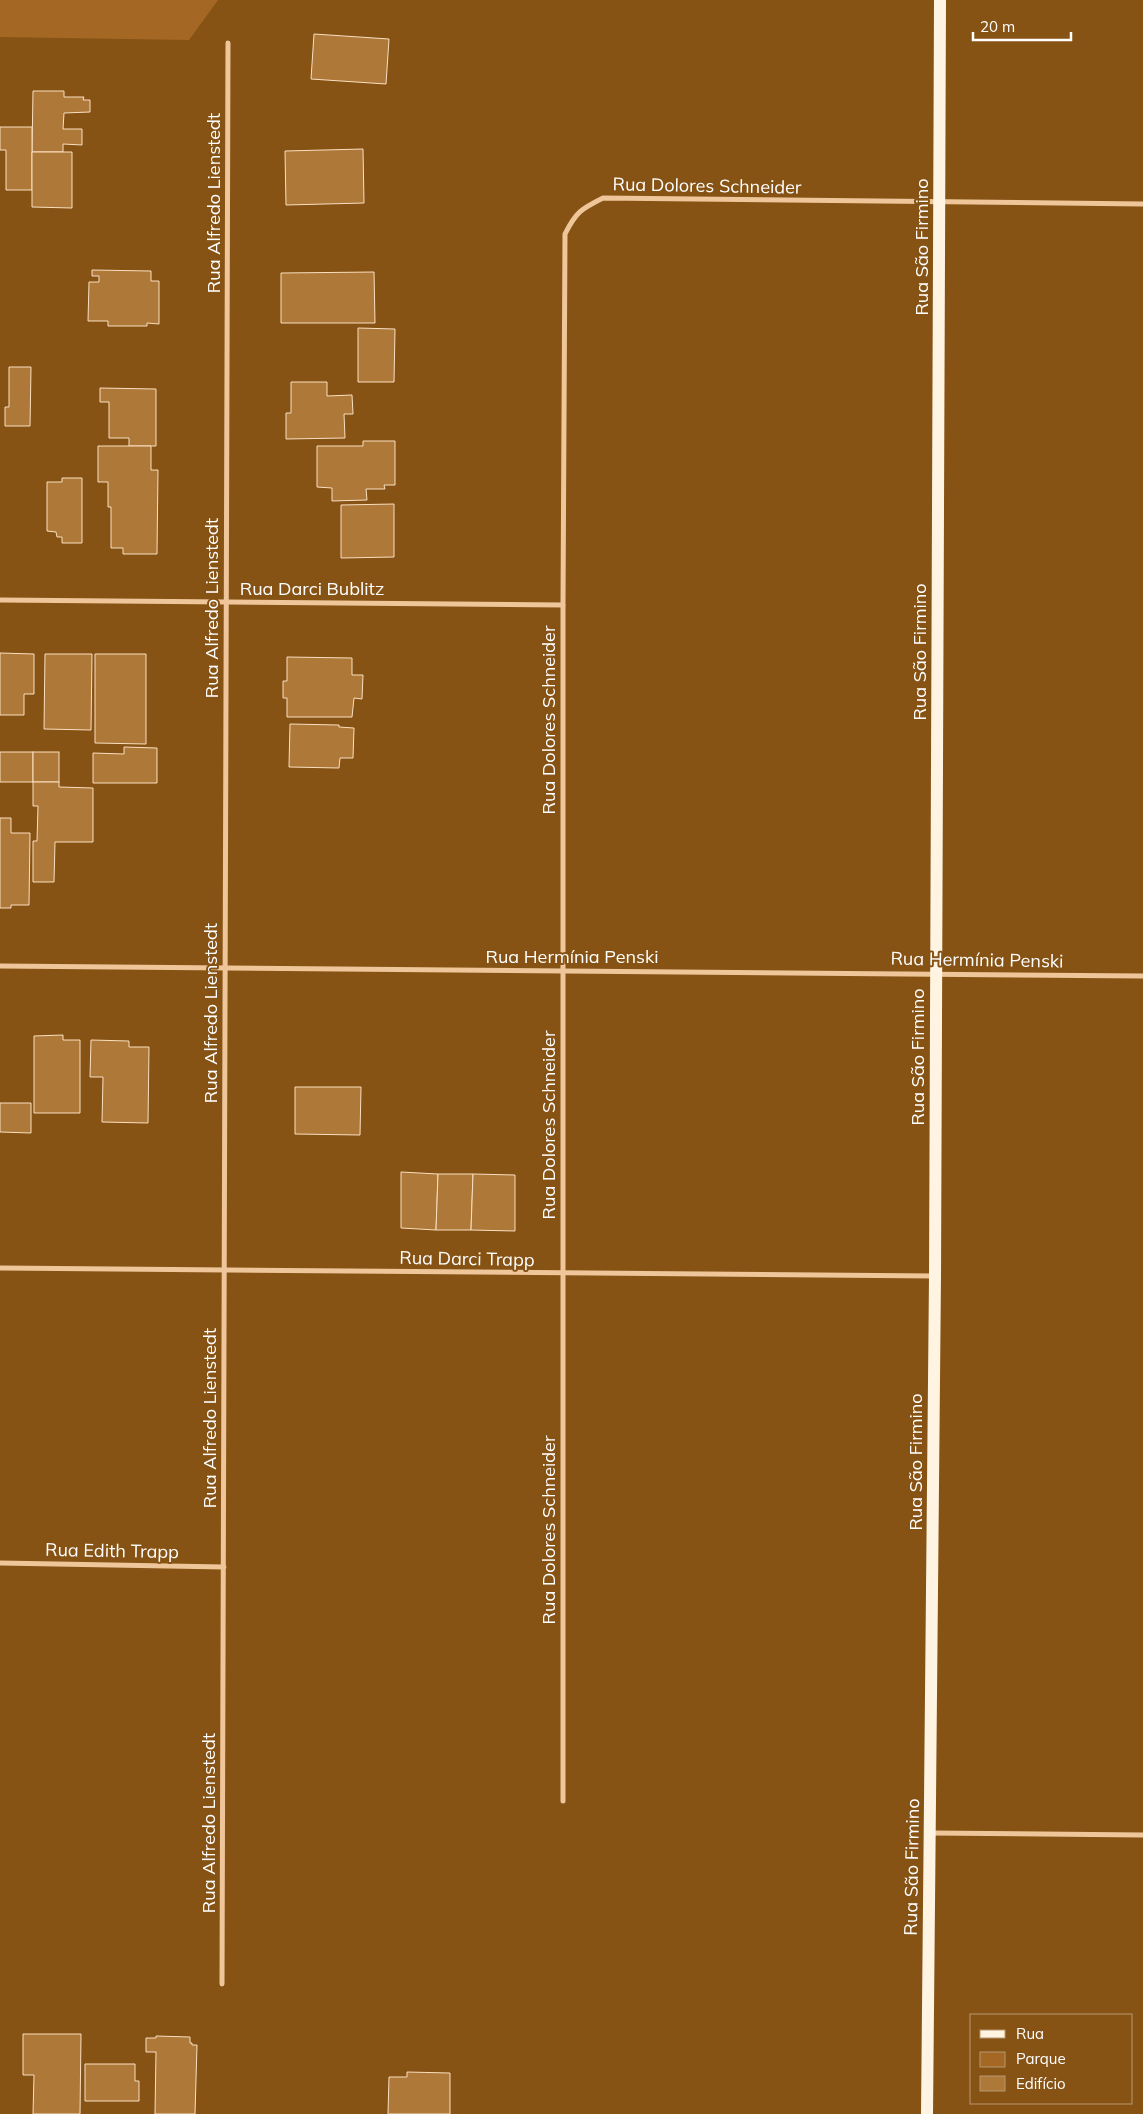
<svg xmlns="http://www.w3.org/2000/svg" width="1143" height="2114" viewBox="0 0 1143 2114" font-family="Mulish,sans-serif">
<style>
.green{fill:#a46824}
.building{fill:#ae7839;stroke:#fadfc0}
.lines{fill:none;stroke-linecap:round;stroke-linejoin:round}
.minor{stroke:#eec69a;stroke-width:5}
.primary{stroke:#fff3e1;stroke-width:12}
.labels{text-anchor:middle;stroke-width:4;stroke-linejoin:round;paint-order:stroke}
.street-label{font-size:18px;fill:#fff;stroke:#865315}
</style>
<rect width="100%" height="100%" fill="#865315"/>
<!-- green -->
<path class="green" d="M0,0H218L189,40L0,37Z"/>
<!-- building -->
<g class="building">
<path d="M314,34L389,39L386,84L311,79Z"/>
<path d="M33,91H64V97H84L83,100H90V112L64,113L63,129H82V145L63,144V152H32Z"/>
<path d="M0,127H32V190H6V150H0Z"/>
<path d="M363,149L364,203L286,205L285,151Z"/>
<path d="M32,152H72V208L32,207Z"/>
<path d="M92,270L151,271V281H159V324L147,323V326H108V321H88L89,282H99V276H92Z"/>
<path d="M374,272L375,323H281V273Z"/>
<path d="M358,328L395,329L394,382H358Z"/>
<path d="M9,367H31L30,426H5V407H9Z"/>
<path d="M291,382H327V396L352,395L353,414H344L345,438L286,439V413H291Z"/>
<path d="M100,388L156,389V446H129V438H109V402H100Z"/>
<path d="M363,441H395V485H384L385,489H366L367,500L332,501V488L317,487V446H363Z"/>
<path d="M98,446H151V470H158L157,554H123V548H111V507H108V482H98Z"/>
<path d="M62,478H82V543H62V537H57L56,532L47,531V482H62Z"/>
<path d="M394,504V557L341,558V505Z"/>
<path d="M0,653L34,654V694H24V715H0Z"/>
<path d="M45,654H92L91,730L44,729Z"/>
<path d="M95,654H146V744L95,743Z"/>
<path d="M287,657L352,658V675H363L362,699L354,698L352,717H287V698H283V681H287Z"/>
<path d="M290,724L339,725V727L354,728L353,758H340L339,768L289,767Z"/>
<path d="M124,747L157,748V783H93V753L124,754Z"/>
<rect x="0" y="752" width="33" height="30"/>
<rect x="33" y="752" width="26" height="30"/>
<path d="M33,782H59V787L93,788V842H55L54,882H33V841H37L38,806H33Z"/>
<path d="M0,818H11V833H30L29,905H11V908H0Z"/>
<path d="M63,1035V1040H80V1113H34V1036Z"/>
<path d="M91,1040L129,1041V1047H149L148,1123L102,1122L103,1077H90Z"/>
<path d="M295,1087H361L360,1135L295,1134Z"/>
<path d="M0,1103H31V1133L0,1132Z"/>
<path d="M401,1172L438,1174L436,1230L401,1228Z"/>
<path d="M438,1174H473L471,1230H436Z"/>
<path d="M473,1174L515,1175V1231L471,1230Z"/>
<path d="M23,2034H81L80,2114H33L34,2075H23Z"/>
<path d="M156,2036L190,2037V2043H192V2045H197L195,2114H155L156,2052H146V2038H156Z"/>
<path d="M85,2064H135V2081H139V2101H85Z"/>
<path d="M407,2072L450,2073V2114H388L389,2077H407Z"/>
</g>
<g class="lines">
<!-- minor -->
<g class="minor">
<path d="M0,600L563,605"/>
<path d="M0,966L1143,976"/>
<path d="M0,1268L934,1276"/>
<path d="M0,1563L224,1567"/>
<path d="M563,1801V605L565,234C576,212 581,209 603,198L1143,204"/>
<path d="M931,1833L1143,1835"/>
<path d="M222,1984L228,43"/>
</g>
<!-- primary -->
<path class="primary" d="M927,2114L935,1276L940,0"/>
</g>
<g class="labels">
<!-- street labels -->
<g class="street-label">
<text transform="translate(707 186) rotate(1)" y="6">Rua Dolores Schneider</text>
<text transform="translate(214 203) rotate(-90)" y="6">Rua Alfredo Lienstedt</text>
<text transform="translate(922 247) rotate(-90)" y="6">Rua São Firmino</text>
<text x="312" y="595">Rua Darci Bublitz</text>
<text transform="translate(212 608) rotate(-90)" y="6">Rua Alfredo Lienstedt</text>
<text transform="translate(920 652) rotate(-90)" y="6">Rua São Firmino</text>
<text transform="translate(549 720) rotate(-90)" y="6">Rua Dolores Schneider</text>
<text x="572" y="963">Rua Hermínia Penski</text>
<text transform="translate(977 960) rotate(1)" y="6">Rua Hermínia Penski</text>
<text transform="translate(211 1013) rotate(-90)" y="6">Rua Alfredo Lienstedt</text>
<text transform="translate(918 1057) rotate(-90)" y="6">Rua São Firmino</text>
<text transform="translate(549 1125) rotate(-90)" y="6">Rua Dolores Schneider</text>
<text transform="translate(467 1259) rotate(1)" y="6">Rua Darci Trapp</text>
<text transform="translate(210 1418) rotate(-90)" y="6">Rua Alfredo Lienstedt</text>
<text transform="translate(916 1462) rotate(-90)" y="6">Rua São Firmino</text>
<text transform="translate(549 1530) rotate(-90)" y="6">Rua Dolores Schneider</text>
<text transform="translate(112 1551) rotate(1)" y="6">Rua Edith Trapp</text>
<text transform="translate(209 1823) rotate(-90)" y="6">Rua Alfredo Lienstedt</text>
<text transform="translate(912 1867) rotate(-89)" y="6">Rua São Firmino</text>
</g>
</g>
<!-- legend -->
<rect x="970" y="2014" width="162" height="90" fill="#865315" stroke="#b69873"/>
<rect x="980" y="2030" width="25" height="8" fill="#fff3e1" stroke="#b69873"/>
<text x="1016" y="2039" font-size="15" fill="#ffffff">Rua</text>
<rect x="980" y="2052" width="25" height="15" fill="#a46824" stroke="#b69873"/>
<text x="1016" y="2064" font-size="15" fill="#ffffff">Parque</text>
<rect x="980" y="2076" width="25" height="15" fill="#ae7839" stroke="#b69873"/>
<text x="1016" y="2089" font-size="15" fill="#ffffff">Edifício</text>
<!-- scale -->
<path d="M973 32v8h98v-8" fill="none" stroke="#ffffff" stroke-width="2.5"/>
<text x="980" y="32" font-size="15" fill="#ffffff" stroke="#865315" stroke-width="4" paint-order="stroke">20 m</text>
</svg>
